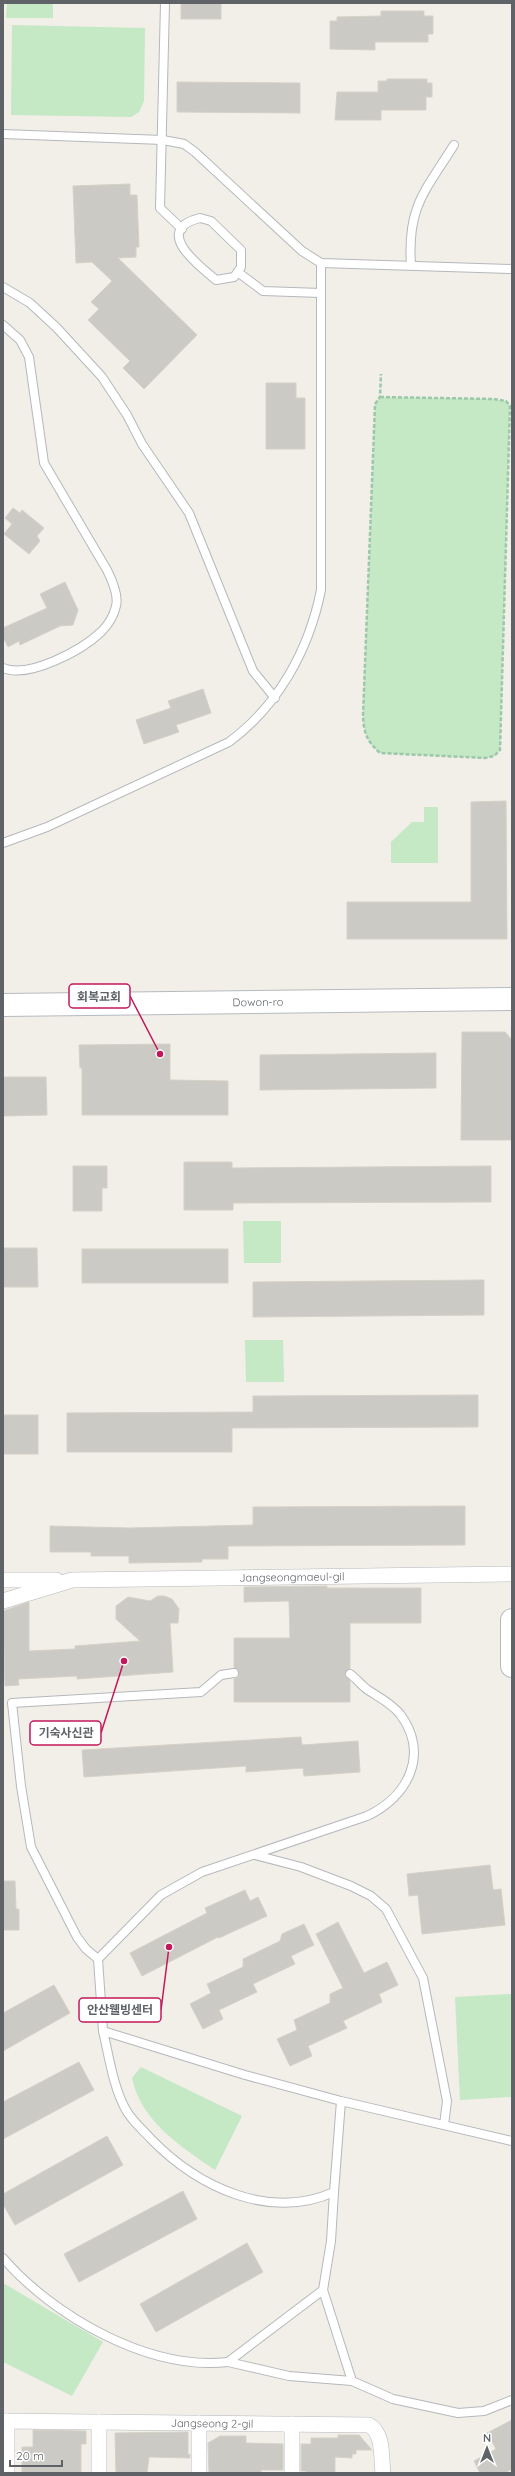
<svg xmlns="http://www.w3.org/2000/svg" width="515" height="2476" viewBox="0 0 515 2476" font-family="Quicksand,'Noto Sans KR',sans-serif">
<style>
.green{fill:#c5e8c5}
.building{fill:#cccac5;stroke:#d6d1c6}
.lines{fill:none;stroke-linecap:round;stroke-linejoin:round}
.lane-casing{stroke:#b5b8bc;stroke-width:10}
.street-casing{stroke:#b5b8bc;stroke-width:16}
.secondary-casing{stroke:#b6babf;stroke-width:24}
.path{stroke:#9cc7a9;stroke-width:2.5;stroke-dasharray:4 2;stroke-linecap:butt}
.lane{stroke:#fff;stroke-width:8}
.street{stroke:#fff;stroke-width:15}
.secondary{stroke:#fff;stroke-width:22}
.labels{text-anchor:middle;stroke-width:3.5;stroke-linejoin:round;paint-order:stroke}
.street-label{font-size:11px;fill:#5f6368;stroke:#fff}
.leader{fill:none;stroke:#c2185b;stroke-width:1.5}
.callout-dot{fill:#c2185b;stroke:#fff;stroke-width:1.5}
.callout{fill:#fff;stroke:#c2185b;stroke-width:1.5}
.callout-label{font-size:12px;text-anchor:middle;font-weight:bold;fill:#5f6368}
</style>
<rect width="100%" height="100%" fill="#f1efe8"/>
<!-- green -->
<g class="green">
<path d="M7,3H53V18H6Z"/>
<path d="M12,25L145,28L144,101L139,112L131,117L11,115Z"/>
<path d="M380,397L494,399L506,401L510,406L500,750L494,756L485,758L380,753C367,741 364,734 363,716L375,404Z"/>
<path d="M424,807H438V863H391V842L412,822H424Z"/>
<path d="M243,1221H281V1263H244Z"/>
<path d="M245,1340H283L284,1382H246Z"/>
<path d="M512,1994V2097L460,2100L455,1997Z"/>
<path d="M141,2067L242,2116L215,2170C180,2146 141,2121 132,2078Z"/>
<path d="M3,2283L103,2342L72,2396L3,2362Z"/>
</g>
<!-- building -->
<g class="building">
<rect x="181" y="3" width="40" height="16"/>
<path d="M381,11H424V16H433V34H428V42H375V50L330,49V21H337V17L381,16Z"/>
<path d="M387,79H427V83H432V97H426V110H381V120H335L337,92H378V81H387Z"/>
<path d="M177,82L300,83V113L177,112Z"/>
<path d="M130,184V195H137L139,247H136V257L118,258L197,335L144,389L123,368L130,361L88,320L99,309L91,302L112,281L92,262L76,263L73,186Z"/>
<path d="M266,383H296V398H305V449H266Z"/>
<path d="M13,508L20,513L22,510L44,528L37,536L40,541L29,554L4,534L12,524L5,518Z"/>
<path d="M65,582L78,610L73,625L60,626L20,645L19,641L8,647L3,637V628L47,608L40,594Z"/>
<path d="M203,689L211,713L176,725L179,732L144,744L136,720L171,708L168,701Z"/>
<path d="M506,801L507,939H347V902H471V802Z"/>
<path d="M462,1032H505L512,1040V1140H461Z"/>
<path d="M170,1044V1080L228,1081V1115H82V1068H80L79,1045Z"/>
<path d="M436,1053V1088L260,1090V1055Z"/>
<path d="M3,1077H46L47,1115L3,1116Z"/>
<path d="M184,1162H232V1168L491,1166V1202L233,1203V1210H184Z"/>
<path d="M73,1166H107V1188H102V1211H73Z"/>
<path d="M3,1248H37L38,1287H3Z"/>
<rect x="82" y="1249" width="146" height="34"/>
<path d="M484,1280V1315L253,1317V1282Z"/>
<path d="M478,1395V1427L232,1428V1452H67V1413L253,1412V1396Z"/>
<rect x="3" y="1415" width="35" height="39"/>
<path d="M465,1506V1545L228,1546V1559H202V1562L129,1563V1556H91V1552H50V1526L129,1528L253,1525V1507Z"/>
<path d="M327,1586V1588H421V1623H350V1669L345,1674L350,1681V1702H234V1679L238,1677L239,1673L234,1668V1638H290L289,1601L244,1602V1587Z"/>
<path d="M158,1596H164L172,1599L179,1609L178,1623H170L173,1672L77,1679V1676L18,1679L19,1685L5,1686L3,1611L29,1602V1651L75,1649V1646L140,1641L116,1619V1606L128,1597L150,1601Z"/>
<path d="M301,1737L302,1745L358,1741L360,1772L304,1776L303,1768L246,1772V1766L84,1777L82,1750Z"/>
<path d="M490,1865L493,1890L501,1889L505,1925L422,1934L418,1895L409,1896L407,1874Z"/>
<path d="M3,1881H15L16,1909H19V1930H3Z"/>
<path d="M245,1890L250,1901L258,1897L267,1916L219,1938L218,1937L142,1976L130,1953L207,1913L205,1908Z"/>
<path d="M338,1922L364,1973L387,1962L398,1985L379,1994L382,2002L343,2021L347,2028L308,2046L312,2056L290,2066L277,2039L297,2030L294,2020L330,2003V1994L343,1988L316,1934Z"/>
<path d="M304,1924L314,1945L291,1956L295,1964L253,1984L257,1992L219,2010L223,2019L203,2029L190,2004L211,1993L207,1984L243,1967V1959L280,1941L282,1934Z"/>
<path d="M54,1985L70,2013L3,2051V2013Z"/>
<path d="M79,2062L94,2090L3,2139V2102Z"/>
<path d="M107,2136L123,2165L15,2225L3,2204V2194Z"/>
<path d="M183,2191L197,2219L79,2282L64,2254Z"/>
<path d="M247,2243L263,2272L156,2332L140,2304Z"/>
<path d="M512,2420V2469L505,2473H480L474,2461L496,2449L487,2433Z"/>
<path d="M33,2430L86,2431V2444H81V2473H22V2447H33Z"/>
<path d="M188,2432V2455L190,2454V2458L149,2457L147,2473H116L115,2433Z"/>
<path d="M338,2435H359L372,2450H356V2454H352V2458L335,2457V2473H306V2471H301V2444H311V2438H338Z"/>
<path d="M220,2436H246V2443L283,2444V2470H261V2473H209L208,2443Z"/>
</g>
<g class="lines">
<defs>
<g id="lane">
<path d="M165,3L160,208L182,229"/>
<path d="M3,134L163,140L184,144L195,152L302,251L321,263L512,269"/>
<path d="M200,218L211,221L241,250V267L234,277L216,280C198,265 152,230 200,218Z"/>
<path d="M411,265C407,207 425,191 454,145"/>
<path d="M239,273L263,291L321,293"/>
<path d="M3,287L30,303L57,328L102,377L127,415L142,444L189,513L253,671L275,698"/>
<path d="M3,325L20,340L29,357L44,463L107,570C112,580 119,595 116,606C114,615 108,625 101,632C82,650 29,679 3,668"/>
<path d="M3,843L47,827L229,742C278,706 309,650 321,590V263"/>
<path d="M255,1855L301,1867L351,1886L371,1896L386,1909L423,1978L447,2101L444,2125"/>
<path d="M98,1959L161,1895L202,1872L367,1816C408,1797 430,1754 400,1714C391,1703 380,1698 368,1690C362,1686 357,1679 350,1674"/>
<path d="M103,2031L98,1959L86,1949L77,1937L31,1847L21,1786L12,1703L201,1692L221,1675L234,1673"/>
<path d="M341,2101L334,2192C269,2221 198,2187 151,2139C143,2130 132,2121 126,2110C113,2087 109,2056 103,2031L245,2075L341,2101L512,2141"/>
<path d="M334,2192L331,2241L323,2290L228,2362L289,2376L352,2381L393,2399L458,2413L484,2411L512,2400"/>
<path d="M3,2258C53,2316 149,2371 228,2362"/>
<path d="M323,2290L352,2381"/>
</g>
<g id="street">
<path d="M3,1580H56"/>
<path id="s1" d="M3,1601L72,1580L512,1574"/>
<path id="s2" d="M3,2421L369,2425C384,2433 381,2458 383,2473"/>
<path d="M7,2473V2421"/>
<path d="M99,2473V2422"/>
<path d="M199,2473V2423"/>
<path d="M292,2473V2424"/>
</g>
<g id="secondary">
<path id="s3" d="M3,1005L512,999"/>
<path d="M512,1620V1666"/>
</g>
</defs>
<!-- lane casing -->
<use href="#lane" class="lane-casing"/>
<!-- street casing -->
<use href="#street" class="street-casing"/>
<!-- secondary casing -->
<use href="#secondary" class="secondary-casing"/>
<!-- path -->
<path class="path" d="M380,397L494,399L506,401L510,406L500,750L494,756L485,758L380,753C367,741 364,734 363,716L375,404L380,397L381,374"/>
<!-- lane -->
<use href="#lane" class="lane"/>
<!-- street -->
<use href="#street" class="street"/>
<!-- secondary -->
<use href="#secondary" class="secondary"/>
</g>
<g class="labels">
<!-- street labels -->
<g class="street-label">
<text dy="4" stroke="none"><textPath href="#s3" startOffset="255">Dowon-ro</textPath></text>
<text dy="4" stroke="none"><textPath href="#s1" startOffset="292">Jangseongmaeul-gil</textPath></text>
<text dy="4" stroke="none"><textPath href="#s2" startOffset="209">Jangseong 2-gil</textPath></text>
</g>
</g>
<!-- callouts -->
<path class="leader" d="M160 1054L130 996M124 1661L101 1733M169 1947L161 2010"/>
<g class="callout-dot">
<circle cx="160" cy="1054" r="4"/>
<circle cx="124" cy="1661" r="4"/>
<circle cx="169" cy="1947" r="4"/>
</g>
<g class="callout">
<rect x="69" y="984" width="61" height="24" rx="4"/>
<rect x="30" y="1721" width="71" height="24" rx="4"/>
<rect x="79" y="1998" width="82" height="24" rx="4"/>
</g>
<g class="callout-label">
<text x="99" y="1001">회복교회</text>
<text x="66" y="1737">기숙사신관</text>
<text x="120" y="2014">안산웰빙센터</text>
</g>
<!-- border -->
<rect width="515" height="2476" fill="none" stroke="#5f6368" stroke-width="8"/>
<!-- north arrow -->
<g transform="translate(487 2448)" stroke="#ffffff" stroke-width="3" paint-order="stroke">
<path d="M0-3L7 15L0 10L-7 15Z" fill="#5f6368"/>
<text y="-6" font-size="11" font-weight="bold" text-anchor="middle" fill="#5f6368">N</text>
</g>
<!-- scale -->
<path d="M10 2460v6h52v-6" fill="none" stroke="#5f6368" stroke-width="2"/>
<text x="16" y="2460" font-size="12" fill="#5f6368" stroke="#ffffff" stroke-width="3" paint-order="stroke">20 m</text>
</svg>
